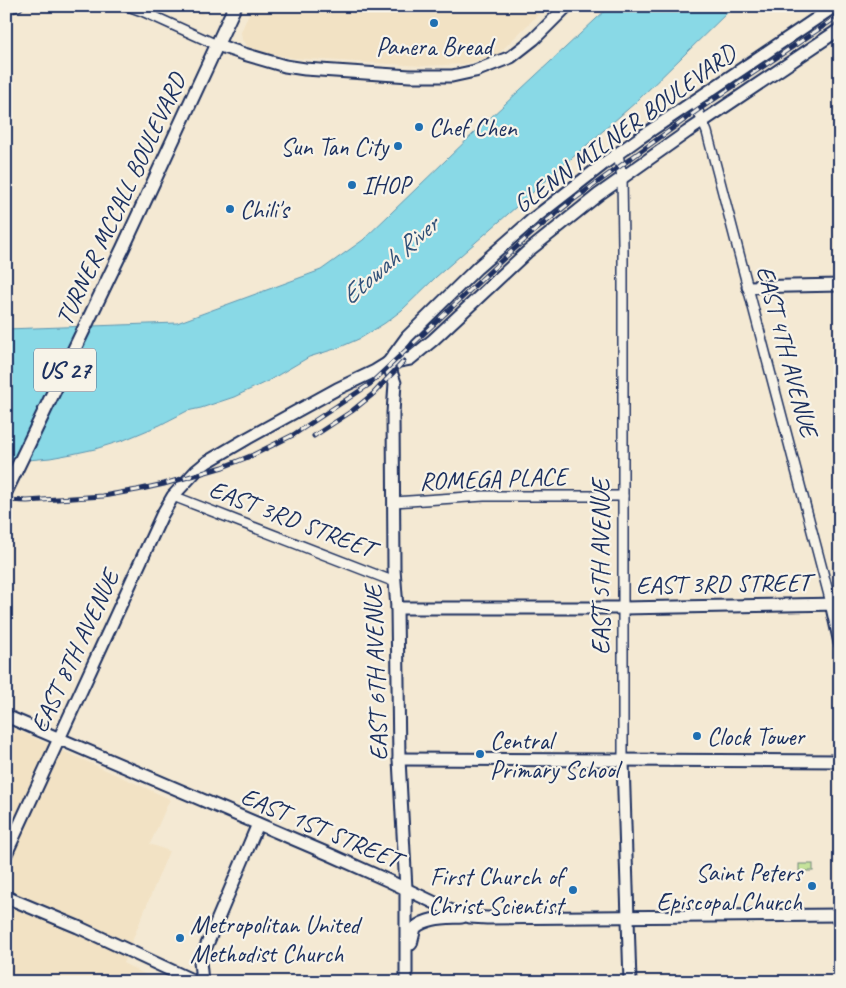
<svg xmlns="http://www.w3.org/2000/svg" width="846" height="988" viewBox="0 0 846 988" font-family="Caveat,sans-serif">
<style>
.built{fill:#f2e2c4}
.green{fill:#c5e29a;stroke:#70887c}
.water{fill:#89d9e6;stroke:#5d95b0}
.lines{fill:none;stroke-linecap:round;stroke-linejoin:round}
.street-casing{stroke:#1b2f5e;stroke-width:12}
.secondary-casing{stroke:#1b2f5e;stroke-width:15}
.primary-casing{stroke:#1b2f5e;stroke-width:16}
.street{stroke:#f7f3e8;stroke-width:9}
.secondary{stroke:#f7f3e8;stroke-width:11}
.primary{stroke:#f7f3e8;stroke-width:12}
.rail-casing{stroke:#1b2f5e;stroke-width:5}
.rail{stroke:#f7f3e8;stroke-width:3;stroke-dasharray:9;stroke-linecap:butt}
.poi-dot{fill:#1f6fb2;stroke:#f7f3e8;stroke-width:2}
.labels{text-anchor:middle;stroke-width:4.5;stroke-linejoin:round;paint-order:stroke}
.shield{fill:#f7f3e8;stroke:#5d6a87;stroke-width:1}
.shield-label{font-size:24px;font-weight:bold;fill:#1b2f5e}
.poi-label{font-size:25px;fill:#1b2f5e;stroke:#f7f3e8;text-anchor:start}
.street-label{font-size:25px;fill:#1b2f5e;stroke:#f7f3e8}
.water-label{font-size:26px;font-style:italic;fill:#315179;stroke:#f7f3e8}
</style>
<rect width="100%" height="100%" fill="#f4e9d3"/>
<filter id="ink" filterUnits="userSpaceOnUse"><feTurbulence type="fractalNoise" baseFrequency=".02" numOctaves="2"/><feDisplacementMap in="SourceGraphic" scale="10" xChannelSelector="R" yChannelSelector="G"/><feConvolveMatrix kernelMatrix="1 2 1 2 8 2 1 2 1" color-interpolation-filters="sRGB"/></filter>
<g filter="url(#ink)">
<!-- built -->
<g class="built">
<path d="M183,6H205L202,15Z"/>
<path d="M252,6H547L496,56L465,64L423,66L292,58L263,52L248,47L242,40L241,32Z"/>
<path d="M6,725L170,799L150,844L169,851L123,963L160,982H6Z"/>
</g>
<!-- green -->
<rect class="green" x="799" y="864" width="14" height="7"/>
<!-- water -->
<path class="water" d="M610,6H734L636,102L436,277L402,310L385,323L361,338L338,348L309,357L268,381L234,397L201,408L187,411L160,425L124,440L95,449L72,454L50,458L6,462V329L177,323L321,270L363,240L474,133Z"/>
<g class="lines">
<defs>
<g id="street">
<path d="M128,6L142,11L217,45"/>
<path d="M6,9L18,6"/>
<path d="M694,101L707,132L831,603"/>
<path d="M618,154L622,177L623,245V761"/>
<path d="M173,496L395,582"/>
<path d="M394,502L484,496H623"/>
</g>
<g id="secondary">
<path d="M217,45L244,54L285,66L305,69L410,76H452L475,71L511,57L534,39L567,6"/>
<path d="M748,287L840,285"/>
<path d="M388,363L395,383L393,413L394,569L397,608L399,759L406,889V982"/>
<path d="M388,363L407,337L477,268L533,219L606,162L638,139L835,6"/>
<path d="M831,603L840,643"/>
<path d="M397,608H623L840,604"/>
<path d="M6,716L331,855L389,881L456,913L470,917L487,918L840,915"/>
<path d="M399,759L840,761"/>
<path d="M623,761L630,982"/>
<path d="M6,854L162,515L173,496L196,471L207,462L248,438L337,389L375,371L388,363L410,359L433,340L527,252L598,195L687,132L840,29"/>
<path d="M6,897L78,927L196,982"/>
<path d="M411,944L415,928C427,917 446,918 462,917"/>
<path d="M202,982L200,961L258,824"/>
</g>
<path id="primary" d="M6,491L123,248L235,6"/>
</defs>
<!-- street casing -->
<use href="#street" class="street-casing"/>
<!-- secondary casing -->
<use href="#secondary" class="secondary-casing"/>
<!-- primary casing -->
<use href="#primary" class="primary-casing"/>
<!-- street -->
<use href="#street" class="street"/>
<!-- secondary -->
<use href="#secondary" class="secondary"/>
<!-- primary -->
<use href="#primary" class="primary"/>
<defs>
<g id="rail">
<path d="M314,436L352,411L373,394L404,361"/>
<path d="M6,500L27,501L103,496L137,490L164,484L223,467L253,455L293,435L370,384L501,261L532,233L573,200L698,110L840,15"/>
</g>
</defs>
<!-- rail casing -->
<use href="#rail" class="rail-casing"/>
<!-- rail -->
<use href="#rail" class="rail"/>
</g>
</g>
<!-- markers -->
<g class="poi-dot">
<circle cx="434" cy="23" r="5"/>
<circle cx="419" cy="127" r="5"/>
<circle cx="398" cy="146" r="5"/>
<circle cx="352" cy="185" r="5"/>
<circle cx="230" cy="209" r="5"/>
<circle cx="697" cy="736" r="5"/>
<circle cx="480" cy="754" r="5"/>
<circle cx="812" cy="886" r="5"/>
<circle cx="573" cy="890" r="5"/>
<circle cx="180" cy="938" r="5"/>
</g>
<g class="labels">
<!-- shield labels -->
<rect class="shield" x="34" y="348.5" width="62" height="43" rx="4"/>
<g class="shield-label">
<text x="65" y="378">US 27</text>
</g>
<!-- poi labels -->
<g class="poi-label">
<text x="434" y="55" text-anchor="middle">Panera Bread</text>
<text x="429" y="136">Chef Chen</text>
<text x="388" y="155" text-anchor="end">Sun Tan City</text>
<text x="362" y="194">IHOP</text>
<text x="240" y="218">Chili's</text>
<text x="707" y="745">Clock Tower</text>
<text x="490" y="749">Central<tspan x="490" dy="29">Primary School</tspan></text>
<text x="802" y="881" text-anchor="end">Saint Peters<tspan x="802" dy="29">Episcopal Church</tspan></text>
<text x="563" y="885" text-anchor="end">First Church of<tspan x="563" dy="29">Christ Scientist</tspan></text>
<text x="190" y="933">Metropolitan United<tspan x="190" dy="29">Methodist Church</tspan></text>
</g>
<!-- street labels -->
<g class="street-label">
<text transform="translate(624 128) rotate(-36)" y="9">GLENN MILNER BOULEVARD</text>
<text transform="translate(120 199) rotate(-65)" y="9">TURNER MCCALL BOULEVARD</text>
<text transform="translate(788 351) rotate(75)" y="9">EAST 4TH AVENUE</text>
<text transform="translate(493 478) rotate(-2)" y="9">ROMEGA PLACE</text>
<text transform="translate(292 518) rotate(21)" y="9">EAST 3RD STREET</text>
<text transform="translate(600 567) rotate(-90)" y="9">EAST 5TH AVENUE</text>
<text transform="translate(723 583) rotate(-1)" y="9">EAST 3RD STREET</text>
<text transform="translate(74 651) rotate(-65)" y="9">EAST 8TH AVENUE</text>
<text transform="translate(375 673) rotate(-92)" y="9">EAST 6TH AVENUE</text>
<text transform="translate(321 827) rotate(23)" y="9">EAST 1ST STREET</text>
</g>
<!-- water labels -->
<g class="water-label">
<text transform="translate(389 260) rotate(-41)" y="9">Etowah River</text>
</g>
</g>
<!-- margin -->
<rect width="846" height="988" fill="none" stroke="#f7f3e8" stroke-width="25"/>
<rect x="12" y="12" width="821" height="963" fill="none" stroke="#1b2f5e" stroke-width="2" filter="url(#ink)"/>
</svg>
